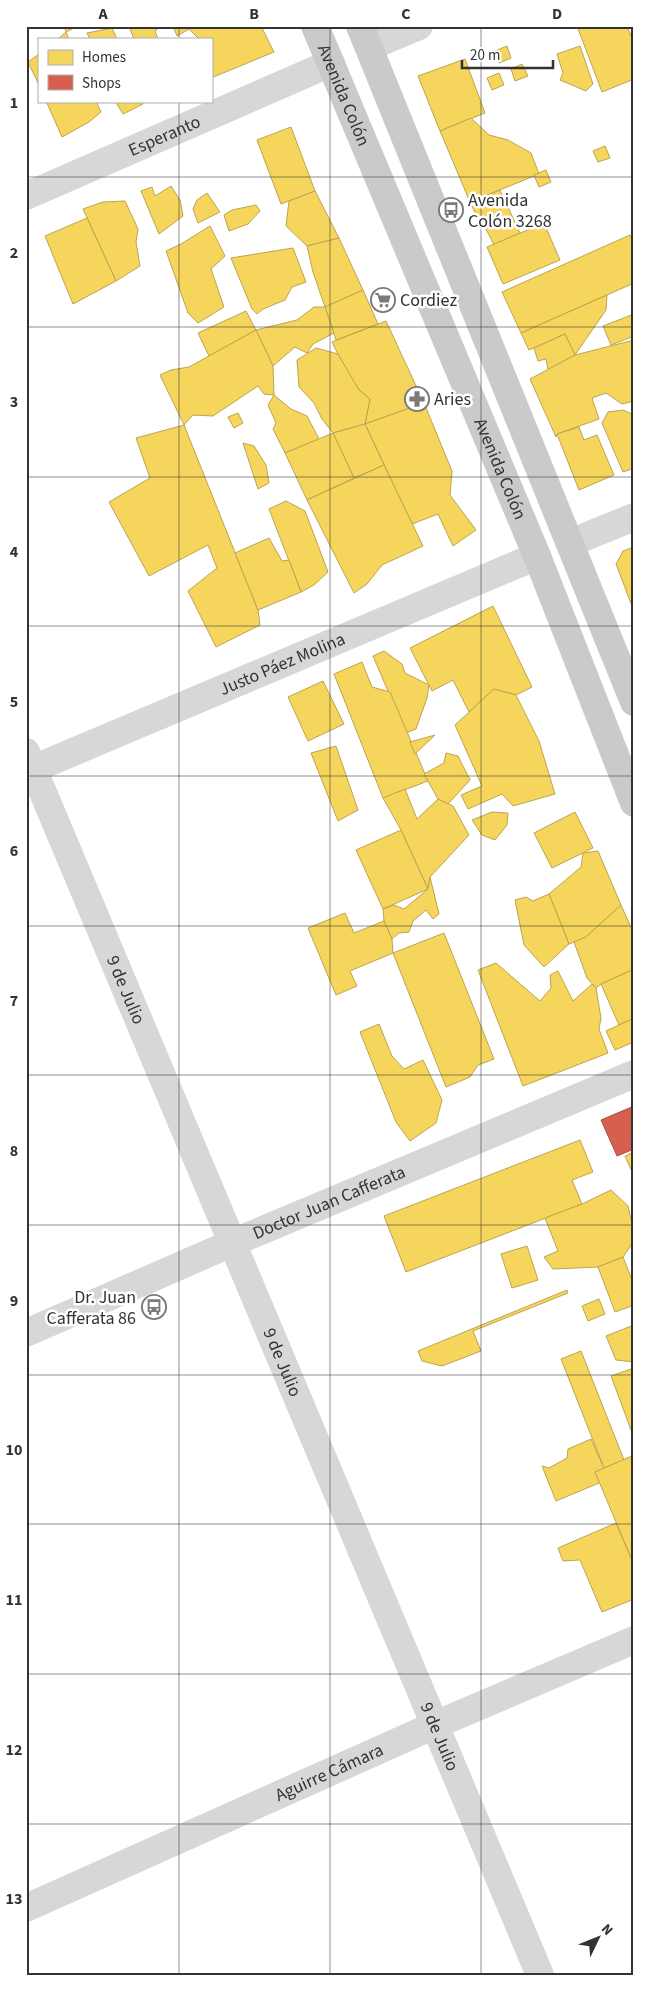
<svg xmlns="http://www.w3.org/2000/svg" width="660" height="2001" viewBox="0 0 660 2001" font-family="'Source Sans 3',sans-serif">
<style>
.homes{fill:#f6d55c;stroke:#bca450}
.shops{fill:#d6604d;stroke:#a55245}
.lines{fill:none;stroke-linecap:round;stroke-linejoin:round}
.minor{stroke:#d7d7d7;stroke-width:28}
.major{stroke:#cacaca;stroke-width:28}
.grid{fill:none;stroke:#333;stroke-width:1;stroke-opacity:0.55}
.labels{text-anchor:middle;stroke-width:5;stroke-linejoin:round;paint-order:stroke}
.street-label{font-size:18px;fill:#333;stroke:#fff}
.poi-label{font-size:18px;fill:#333;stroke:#fff;text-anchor:start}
.neatline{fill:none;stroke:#333;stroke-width:2}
.grid-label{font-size:16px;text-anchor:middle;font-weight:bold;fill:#333}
</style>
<rect width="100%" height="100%" fill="#fff"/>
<!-- homes -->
<g class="homes">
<path d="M64,26H78L66,32Z"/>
<path d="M129,26H161L155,31L158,39H134Z"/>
<path d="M173,26H261L274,52L211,78V39H199L189,29L177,36Z"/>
<path d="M577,26H627L634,43V79L602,92Z"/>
<path d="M112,28L117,39H90L87,33Z"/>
<path d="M66,32L69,39H58Z"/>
<path d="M507,46L511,58L499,63L495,51Z"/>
<path d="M580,46L593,84L586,91L560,80L563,73L557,54Z"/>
<path d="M39,54V85L28,62Z"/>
<path d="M465,59L485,113L440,131L418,76Z"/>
<path d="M522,64L528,76L515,81L511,69Z"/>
<path d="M499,73L504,85L492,90L487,78Z"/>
<path d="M46,101H96L101,112L89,122L62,137Z"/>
<path d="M115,101H143V104L123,114Z"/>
<path d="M471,118L489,135L508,140L531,153L539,174L470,202L440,131Z"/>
<path d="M291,127L315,191L281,204L257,140Z"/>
<path d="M605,146L610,158L598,162L593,151Z"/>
<path d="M546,170L551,182L539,187L534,175Z"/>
<path d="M171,186L180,200L183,216L159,234L141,191L152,187L155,196Z"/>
<path d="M500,190L520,233L494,245L486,229L480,223L470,202Z"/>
<path d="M315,191L339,238L307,246L286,226L289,201Z"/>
<path d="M207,193L220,212L198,223L193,209L197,200Z"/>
<path d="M125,201L138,229L136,242L140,266L116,281L83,209L103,202Z"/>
<path d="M256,205L260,211L248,224L229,231L224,215L232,210Z"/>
<path d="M87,218L116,281L73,304L45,236Z"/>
<path d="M544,223L560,260L503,284L487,247Z"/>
<path d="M210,226L225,256L211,269L224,307L198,323L188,313L166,251L181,244Z"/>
<path d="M630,235L634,244V283L521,333L502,292Z"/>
<path d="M339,238L363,290L325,307L313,272L307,246Z"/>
<path d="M293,248L306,282L292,287L285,300L263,309L257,314L252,309L231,258Z"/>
<path d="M363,290L378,324L336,340L325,307Z"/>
<path d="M607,295L606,310L575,355L565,334L529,350L521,333Z"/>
<path d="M314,307H325L334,333L313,344L307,353L295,347L273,366L256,330L297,320Z"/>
<path d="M246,311L256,330L209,356L198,333Z"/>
<path d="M634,314V336L611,345L603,326Z"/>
<path d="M386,321L424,403L365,424L370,399L359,390L348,374L332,342Z"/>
<path d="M256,330L273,366L274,395L264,394L258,386L213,416L193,415L184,425L160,375L171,370L189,367Z"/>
<path d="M565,334L575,355L548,370L546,359L538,361L534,348Z"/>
<path d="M634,340V401L622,404L606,393L592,398L599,419L557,434L556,437L530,379L575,355Z"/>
<path d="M316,348L338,354L359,390L370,399L365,424L333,433L322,419L314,403L299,387L297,360Z"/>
<path d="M274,395L291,409L307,416L319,439L285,453L273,429L276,423L268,405Z"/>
<path d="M424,403L452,471L450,495L476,530L453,546L438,514L412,524L365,424Z"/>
<path d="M623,410L632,414L634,411V468L623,472L602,423L608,412Z"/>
<path d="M238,413L243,423L234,428L228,417Z"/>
<path d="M365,424L384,465L354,478L333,433Z"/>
<path d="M184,425L258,610L260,625L216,647L188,591L217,568L208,545L149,576L109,502L150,478L136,438Z"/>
<path d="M579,427L584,440L597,435L614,475L579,490L557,434Z"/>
<path d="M333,433L354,478L307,500L285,453Z"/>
<path d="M243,443L254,446L266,465L269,483L258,489Z"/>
<path d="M384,465L423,546L382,565L367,584L354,593L307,500Z"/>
<path d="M286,501L305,511L328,572L314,585L301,592L269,509Z"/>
<path d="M269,538L282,561L289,560L301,592L258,610L235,553Z"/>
<path d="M634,547V605L632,606L616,564L623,551Z"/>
<path d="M493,606L532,687L516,695L494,689L469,712L453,680L432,691L410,648Z"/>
<path d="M384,651L402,664L405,673L429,685L427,698L416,729L406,733L373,656Z"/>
<path d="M362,662L372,687L390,692L428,781L383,798L334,674Z"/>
<path d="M323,681L344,724L308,741L288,697Z"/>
<path d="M494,689L516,695L539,741L555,794L513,806L502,794L468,809L461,795L482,786L455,725Z"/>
<path d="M435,735L415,754L410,742Z"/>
<path d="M336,746L358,810L338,821L311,753Z"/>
<path d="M446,753L458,756L470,780L448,804L438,799L424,774L444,763Z"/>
<path d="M405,789L417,819L438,799L453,806L469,835L430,877L428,889L401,830L383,798Z"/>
<path d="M492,812L508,813L507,825L495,840L482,835L472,820Z"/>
<path d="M575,812L593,848L552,868L534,833Z"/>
<path d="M401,830L428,889L383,909L356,850Z"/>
<path d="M598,851L621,905L586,937L569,944L549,894L581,867L583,853Z"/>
<path d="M430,877L439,914L433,919L426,910L413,921L409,932L399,933L392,939L384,921L383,909L394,905L404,909L428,889Z"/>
<path d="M549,894L569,944L544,967L524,945L515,900L526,897L533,901Z"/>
<path d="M621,905L634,934V969L601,984L596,988L587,978L574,942L586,937Z"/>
<path d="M345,913L354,933L384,921L392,939L393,953L350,971L357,986L336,995L308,928Z"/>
<path d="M444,933L494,1059L478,1065L470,1077L446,1087L393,953Z"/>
<path d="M496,963L540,1001L551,988L550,975L558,971L573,1001L592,984L596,988L601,1018L599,1029L608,1053L523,1086L478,970Z"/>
<path d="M634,969V1018L619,1025L601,984Z"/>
<path d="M634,1018V1042L615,1050L606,1031Z"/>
<path d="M379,1024L392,1056L404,1069L423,1060L442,1100L436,1123L410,1141L396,1122L360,1032Z"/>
<path d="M580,1140L593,1172L572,1180L582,1204L406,1272L384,1216Z"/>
<path d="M634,1152V1176L625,1156Z"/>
<path d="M611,1190L628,1206L634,1233V1241L623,1257L598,1267L553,1269L544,1257L558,1251L545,1218L582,1204Z"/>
<path d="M527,1246L538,1280L512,1288L501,1254Z"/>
<path d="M623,1257L634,1285V1305L615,1312L598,1267Z"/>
<path d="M567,1290L568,1293L473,1331L481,1351L442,1366L422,1361L418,1351Z"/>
<path d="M599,1299L605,1314L588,1321L582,1306Z"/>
<path d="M634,1325V1362L616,1360L606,1336Z"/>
<path d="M581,1351L624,1460L604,1468L561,1359Z"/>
<path d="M631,1369L634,1376V1438L611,1376Z"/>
<path d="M591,1439L604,1468L599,1483L556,1501L542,1466L549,1468L567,1458L568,1449Z"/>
<path d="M634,1455V1565L595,1472Z"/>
<path d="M616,1523L634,1565V1599L602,1612L580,1560L563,1561L558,1548Z"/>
</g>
<!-- shops -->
<path class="shops" d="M634,1106V1149L617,1156L601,1120Z"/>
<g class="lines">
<!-- minor -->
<g class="minor">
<path d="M369,47L419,26"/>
<path id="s1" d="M26,196L331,63"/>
<path d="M570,543L634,517"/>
<path id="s2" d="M26,752L540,1975"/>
<path id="s3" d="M26,772L537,556"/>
<path id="s4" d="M26,1333L232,1243L634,1074"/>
<path id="s5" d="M26,1908L435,1725L634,1640"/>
</g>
<!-- major -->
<g class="major">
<path id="s6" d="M315,26L537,556L634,803"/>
<path d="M360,26L634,702"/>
</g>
</g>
<!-- grid -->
<path class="grid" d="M179,26V39M330,26V1975M481,26V1975M179,101V1975M26,177H634M26,327H634M26,477H634M26,626H634M26,776H634M26,926H634M26,1075H634M26,1225H634M26,1375H634M26,1524H634M26,1674H634M26,1824H634"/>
<!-- icons -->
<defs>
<symbol id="bus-ring" viewBox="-11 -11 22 22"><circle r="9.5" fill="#fff" stroke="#7a7a7a" stroke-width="1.5"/><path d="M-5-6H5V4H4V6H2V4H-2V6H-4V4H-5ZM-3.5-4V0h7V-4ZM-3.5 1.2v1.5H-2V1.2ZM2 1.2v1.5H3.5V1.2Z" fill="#7a7a7a"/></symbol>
<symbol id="supermarket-ring" viewBox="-11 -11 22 22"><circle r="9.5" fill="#fff" stroke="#7a7a7a" stroke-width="1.5"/><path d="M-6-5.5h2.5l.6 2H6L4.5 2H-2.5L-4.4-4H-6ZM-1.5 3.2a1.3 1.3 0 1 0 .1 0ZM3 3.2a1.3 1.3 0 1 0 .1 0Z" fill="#7a7a7a"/></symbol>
<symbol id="pharmacy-ring" viewBox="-11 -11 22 22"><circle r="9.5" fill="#fff" stroke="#7a7a7a" stroke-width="1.5"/><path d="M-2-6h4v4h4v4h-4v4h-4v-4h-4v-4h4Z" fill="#7a7a7a"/></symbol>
</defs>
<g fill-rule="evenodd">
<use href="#bus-ring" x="437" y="196" width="28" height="28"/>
<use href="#supermarket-ring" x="369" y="286" width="28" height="28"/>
<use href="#pharmacy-ring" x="403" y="385" width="28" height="28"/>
<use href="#bus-ring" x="140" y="1293" width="28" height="28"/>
</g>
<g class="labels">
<!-- street labels -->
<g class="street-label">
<text dy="6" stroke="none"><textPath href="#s6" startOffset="75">Avenida Colón</textPath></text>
<text dy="6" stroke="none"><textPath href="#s1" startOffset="151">Esperanto</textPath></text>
<text dy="6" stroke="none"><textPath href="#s6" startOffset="480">Avenida Colón</textPath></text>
<text dy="6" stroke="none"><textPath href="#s3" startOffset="278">Justo Páez Molina</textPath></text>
<text dy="6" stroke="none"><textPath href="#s2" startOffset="258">9 de Julio</textPath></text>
<text dy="6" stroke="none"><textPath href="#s4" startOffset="330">Doctor Juan Cafferata</textPath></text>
<text dy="6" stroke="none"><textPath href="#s2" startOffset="662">9 de Julio</textPath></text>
<text dy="6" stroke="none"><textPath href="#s2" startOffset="1068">9 de Julio</textPath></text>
<text dy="6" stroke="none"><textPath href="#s5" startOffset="332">Aguirre Cámara</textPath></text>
</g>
<!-- poi labels -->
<g class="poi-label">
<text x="468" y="206">Avenida<tspan x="468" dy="21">Colón 3268</tspan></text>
<text x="400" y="306">Cordiez</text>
<text x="434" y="405">Aries</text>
<text x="136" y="1303" text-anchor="end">Dr. Juan<tspan x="136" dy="21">Cafferata 86</tspan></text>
</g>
</g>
<!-- border -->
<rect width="660" height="2001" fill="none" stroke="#ffffff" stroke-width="55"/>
<!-- legend -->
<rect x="38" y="38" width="175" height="65" fill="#ffffff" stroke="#adadad"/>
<rect x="48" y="50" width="25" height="15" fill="#f6d55c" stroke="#adadad"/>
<text x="82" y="62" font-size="15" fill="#333333">Homes</text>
<rect x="48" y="75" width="25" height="15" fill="#d6604d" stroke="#adadad"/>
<text x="82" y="88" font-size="15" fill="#333333">Shops</text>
<!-- north arrow -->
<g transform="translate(598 1938) rotate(47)" stroke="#ffffff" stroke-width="4" paint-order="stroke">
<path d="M0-4L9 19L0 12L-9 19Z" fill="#333333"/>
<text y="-8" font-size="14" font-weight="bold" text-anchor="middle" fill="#333333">N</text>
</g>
<!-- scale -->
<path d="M462 60v8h91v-8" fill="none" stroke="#333333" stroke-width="2.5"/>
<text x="470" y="60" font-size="15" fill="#333333" stroke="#ffffff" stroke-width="4" paint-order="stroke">20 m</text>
<rect x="28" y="28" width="604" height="1946" class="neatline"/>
<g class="grid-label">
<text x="103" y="19">A</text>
<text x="254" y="19">B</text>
<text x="406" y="19">C</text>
<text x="557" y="19">D</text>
<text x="14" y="108">1</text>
<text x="14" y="258">2</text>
<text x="14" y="407">3</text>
<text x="14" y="557">4</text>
<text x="14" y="707">5</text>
<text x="14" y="856">6</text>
<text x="14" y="1006">7</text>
<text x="14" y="1156">8</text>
<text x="14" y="1306">9</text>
<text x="14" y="1455">10</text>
<text x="14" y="1605">11</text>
<text x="14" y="1755">12</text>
<text x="14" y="1904">13</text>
</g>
</svg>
